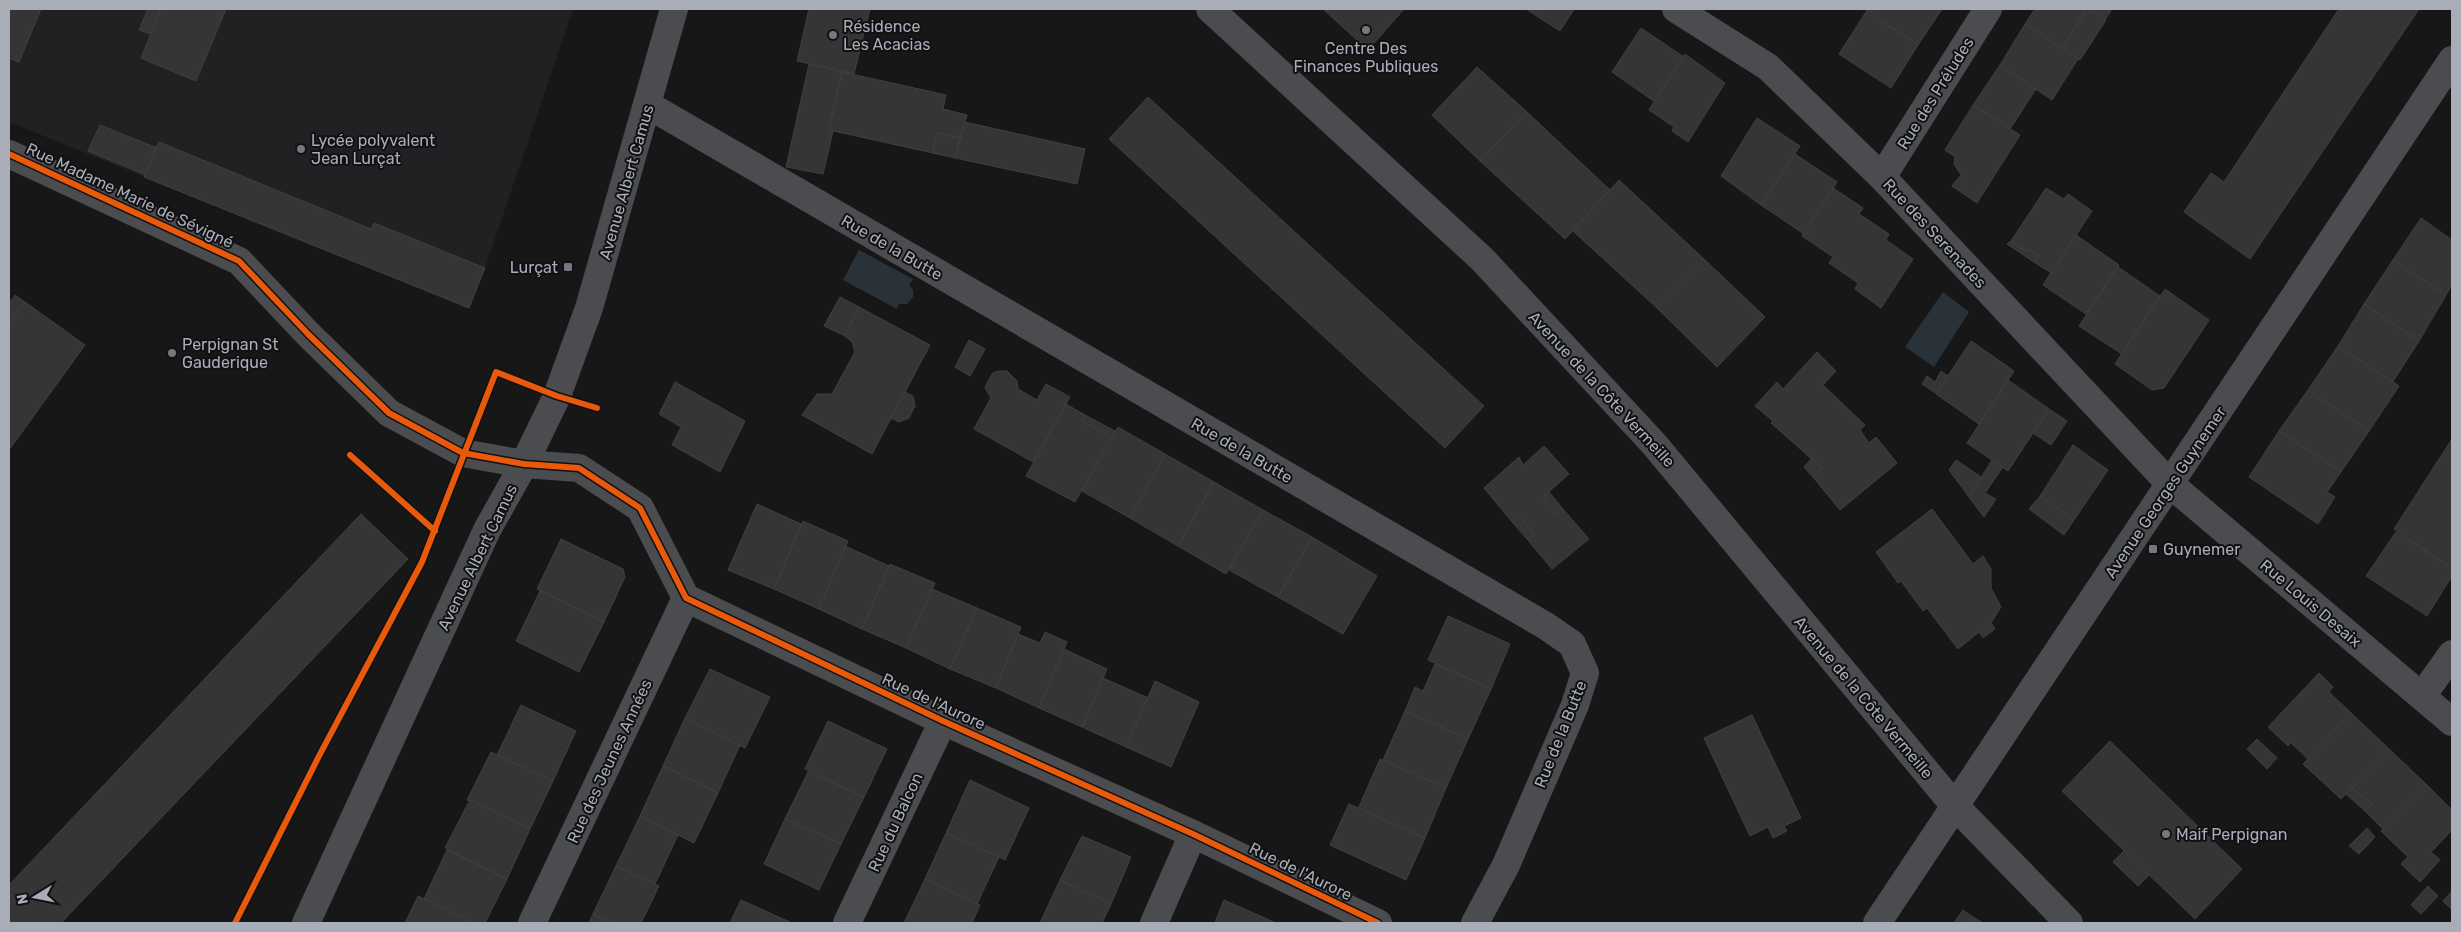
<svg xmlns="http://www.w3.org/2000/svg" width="2461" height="932" viewBox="0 0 2461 932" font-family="Rubik,sans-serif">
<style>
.built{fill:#212123}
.water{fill:#2a3239}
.building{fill:#353536;stroke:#3f4043}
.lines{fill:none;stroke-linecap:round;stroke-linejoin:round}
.minor{stroke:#4b4c50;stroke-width:28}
.cycleway-casing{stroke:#111113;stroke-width:9}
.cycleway{stroke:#e8590c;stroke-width:6}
.poi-dot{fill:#757880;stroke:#111113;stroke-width:2}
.labels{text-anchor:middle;stroke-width:4;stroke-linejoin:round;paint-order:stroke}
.poi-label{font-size:16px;fill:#a8adb8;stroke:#111113;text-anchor:start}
.street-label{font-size:16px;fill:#a8adb8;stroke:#111113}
</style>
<rect width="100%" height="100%" fill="#171717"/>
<!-- built -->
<path class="built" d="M9,9H573L485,268L469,308L9,122Z"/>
<!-- water -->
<g class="water">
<path d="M859,250L913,279L909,285L913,290V297L907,304H899L897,309L843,280Z"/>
<path d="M1943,292L1969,312L1934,367L1905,347Z"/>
</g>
<!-- building -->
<g class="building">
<path d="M9,9H41L19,62L9,58Z"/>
<path d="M148,9H161L151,34L139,30Z"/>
<path d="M161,9H226L196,81L141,58Z"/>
<path d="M809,9H870L854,74L797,61Z"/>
<path d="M1323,9H1404L1368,50Z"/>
<path d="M1526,9H1574L1560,31Z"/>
<path d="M1864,9H1942L1918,45Z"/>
<path d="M2035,9H2087L2062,49L2025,24Z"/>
<path d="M2087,9L2106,20L2080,60L2062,49Z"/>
<path d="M2089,9H2112L2105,20Z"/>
<path d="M2339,9H2419L2250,259L2184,212L2211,173L2224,182Z"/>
<path d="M1866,12L1918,45L1891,88L1839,54Z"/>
<path d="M2025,24L2078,59L2052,100L2000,65Z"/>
<path d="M1641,28L1684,57L1655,102L1612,72Z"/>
<path d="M1685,54L1725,83L1688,142L1672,131L1674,127L1649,110Z"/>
<path d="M809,64L842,72L829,130L833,131L823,174L786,167Z"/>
<path d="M2000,65L2036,89L2010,129L1973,105Z"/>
<path d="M1477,67L1527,112L1480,161L1432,115Z"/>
<path d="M842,72L946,95L943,109L967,115L960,138L937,133L933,153L829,130Z"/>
<path d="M1148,97L1484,406L1445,448L1109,139Z"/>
<path d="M1973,105L2020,135L1977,203L1952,186L1961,175L1954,164L1955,157L1945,150Z"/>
<path d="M1527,112L1610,190L1565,239L1480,161Z"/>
<path d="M1757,118L1800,146L1761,205L1721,176Z"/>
<path d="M965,122L1085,149L1077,184L955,158Z"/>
<path d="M100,125L157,148L146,175L88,151Z"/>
<path d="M937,133L960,138L955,158L933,153Z"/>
<path d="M159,142L371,229L374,223L485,268L469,308L144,177Z"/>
<path d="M1795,154L1837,182L1804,234L1761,205Z"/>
<path d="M1619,180L1704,259L1657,308L1573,231Z"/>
<path d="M1833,188L1863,208L1859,214L1889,234L1886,240L1913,259L1881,308L1855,289L1858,283L1829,263L1833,257L1802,236Z"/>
<path d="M2046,188L2064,199L2068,194L2092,211L2051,273L2034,262L2038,255L2027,249L2025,251L2011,241Z"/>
<path d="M2421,218L2452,240V284L2446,295L2393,260Z"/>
<path d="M2076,235L2119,265L2086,314L2043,285Z"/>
<path d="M2011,241L2025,251L2027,249L2038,255L2034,262L2007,244Z"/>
<path d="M1704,259L1765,317L1717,367L1657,308Z"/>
<path d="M2393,260L2446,295L2419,341L2364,304Z"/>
<path d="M2118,267L2160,296L2122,354L2079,326Z"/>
<path d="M2165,289L2209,320L2164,388L2152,390L2115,364Z"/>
<path d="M15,295L25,302L9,325V304Z"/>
<path d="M840,297L859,307L845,336L824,326Z"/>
<path d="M25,302L85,345L9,450V325Z"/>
<path d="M2364,304L2419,341L2392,383L2338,346Z"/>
<path d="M859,307L930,345L872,454L802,415L817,394H832L855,352L852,342L845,336Z"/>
<path d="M969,340L985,349L970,376L955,367Z"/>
<path d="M1971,341L2014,371L1979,424L1936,394Z"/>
<path d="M2338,346L2399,386L2369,431L2308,390Z"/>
<path d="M1817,352L1836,371L1823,385L1865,425L1860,430L1869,443L1876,437L1897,463L1840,510L1813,477L1823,469L1771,423L1773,421L1755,406L1777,382L1783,389Z"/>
<path d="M999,371H1007L1017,381L1018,389L1037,400L1046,384L1070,397L1033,462L974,429L991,398L985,388L988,381L993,373Z"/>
<path d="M1941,371L1948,376L1937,394L1922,384L1927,376L1935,382Z"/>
<path d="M2008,380L2049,409L2008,471L1967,443Z"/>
<path d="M675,382L745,421L720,472L672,445L681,427L659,414Z"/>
<path d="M2308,390L2369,431L2341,472L2279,431Z"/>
<path d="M905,392L913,396L915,406L909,418L899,422L891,418Z"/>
<path d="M1066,404L1085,415L1082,421L1111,437L1075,502L1026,476Z"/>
<path d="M2049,409L2067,421L2051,445L2033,433Z"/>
<path d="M1085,415L1115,431L1111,437L1082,421Z"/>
<path d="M1118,427L1165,454L1130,518L1082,491Z"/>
<path d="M2279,431L2341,472L2327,492L2335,497L2318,524L2249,477Z"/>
<path d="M2452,439V564L2450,567L2394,529Z"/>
<path d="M2073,445L2108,470L2074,520L2040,496Z"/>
<path d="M1544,446L1569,474L1543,497L1557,514L1563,509L1589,539L1552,569L1527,539L1534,534L1520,517L1513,523L1484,488L1519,457L1523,465Z"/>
<path d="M1165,454L1214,482L1178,546L1130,518Z"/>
<path d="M1811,459L1823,469L1813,477L1804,467Z"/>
<path d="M1956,460L1981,477L1969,497L1949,470Z"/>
<path d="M1992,460L2003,467L1985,493L1996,499L1984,517L1969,497Z"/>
<path d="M1214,482L1263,510L1226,574L1178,546Z"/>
<path d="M1549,492L1563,509L1557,514L1543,497Z"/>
<path d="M2040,496L2074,520L2064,535L2029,509Z"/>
<path d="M757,504L801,524L774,589L728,570Z"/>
<path d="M1932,509L1973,564L1983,556L1991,569V588L2001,607L1991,623L1995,629L1983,638L1979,632L1958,649L1927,608L1923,611L1901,581L1898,583L1876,552Z"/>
<path d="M1263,510L1312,537L1278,597L1229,570Z"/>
<path d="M361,514L408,559L61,923H9V885Z"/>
<path d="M1520,517L1534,534L1527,539L1513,523Z"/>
<path d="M803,521L848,541L819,609L774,589Z"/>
<path d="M2396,532L2452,568V576L2427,616L2366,576Z"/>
<path d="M1312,537L1377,576L1343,634L1278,597Z"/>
<path d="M561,539L623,569L625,577L604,622L537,589Z"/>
<path d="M845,546L889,566L862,629L819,609Z"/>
<path d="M890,564L935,583L906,648L862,629Z"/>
<path d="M932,589L977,608L950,669L906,648Z"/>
<path d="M540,591L604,622L579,672L516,641Z"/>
<path d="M977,608L1021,627L996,688L950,669Z"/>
<path d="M1448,616L1510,644L1491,689L1428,660Z"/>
<path d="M1045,632L1067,642L1039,708L996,688L1018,634L1040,643Z"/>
<path d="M1064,649L1107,669L1082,727L1039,708Z"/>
<path d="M1435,664L1491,689L1468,739L1405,711L1415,687L1423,691Z"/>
<path d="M710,669L770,697L745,748L685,718Z"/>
<path d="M2319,673L2333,687L2329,692L2351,713L2308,759L2291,743L2288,746L2268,727Z"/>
<path d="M1103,678L1148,698L1126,747L1082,727Z"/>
<path d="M1155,681L1199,702L1171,767L1126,747Z"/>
<path d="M521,705L576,731L553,781L497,755Z"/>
<path d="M1405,711L1468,739L1446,788L1383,760Z"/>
<path d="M2351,713L2389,749L2341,799L2303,764Z"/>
<path d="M1752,715L1801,818L1784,826L1787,831L1773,838L1768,827L1750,836L1704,738Z"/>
<path d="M685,718L740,745L718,793L663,766Z"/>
<path d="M828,721L887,749L864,797L805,769Z"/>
<path d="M2257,739L2277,758L2267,769L2247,749Z"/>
<path d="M2110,741L2242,869L2195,919L2062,791Z"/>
<path d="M2389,749L2426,784L2383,829L2365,811L2372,804L2352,788Z"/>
<path d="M491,752L553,781L530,829L467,800Z"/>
<path d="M1380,759L1446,788L1425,838L1358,809Z"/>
<path d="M663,766L718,793L694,843L640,816Z"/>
<path d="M808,772L864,797L841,844L785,819Z"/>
<path d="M970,780L1029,808L1005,860L946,833Z"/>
<path d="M2426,784L2452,810V830L2431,852L2440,860L2420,882L2401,864L2408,857L2381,831Z"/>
<path d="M2352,788L2372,804L2365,811L2346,794Z"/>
<path d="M470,800L530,829L507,879L445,848Z"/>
<path d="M1349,804L1425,838L1406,880L1330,845Z"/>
<path d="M640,816L678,835L655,884L616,866Z"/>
<path d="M785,819L841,844L819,890L764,864Z"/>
<path d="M2367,828L2375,837L2359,854L2349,846Z"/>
<path d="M946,833L999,857L977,904L925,879Z"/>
<path d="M1082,836L1131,857L1111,904L1060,880Z"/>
<path d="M447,850L507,879L485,923H473L424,899Z"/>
<path d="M2124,851L2149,875L2138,886L2113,862Z"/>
<path d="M616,866L659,886L641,923H612L593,914Z"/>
<path d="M925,879L980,905L972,923H904Z"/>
<path d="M1060,880L1111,904L1102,923H1040Z"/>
<path d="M2428,886L2438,896L2421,914L2411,905Z"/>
<path d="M2452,891V910L2443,901Z"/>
<path d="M418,896L424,899L473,923H405Z"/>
<path d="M741,900L792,923H730Z"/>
<path d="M1224,900L1276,923H1215Z"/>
<path d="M1963,910L1973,917L1969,923H1954Z"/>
<path d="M593,914L612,923H589Z"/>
<path d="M1973,917L1983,923H1969Z"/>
</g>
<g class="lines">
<!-- minor -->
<g class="minor">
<path d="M1210,9L1482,259L1654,444L1954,805L2069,923"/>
<path d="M1676,9L1768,67L1882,177L2170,484L2452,722"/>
<path d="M648,105L1546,626L1572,644L1585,673L1575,705L1506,865L1475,923"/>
<path d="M9,154L239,261L308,334L389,413L463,453L524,464L579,468L640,508L686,598L943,721L1193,834L1378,923"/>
<path d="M1882,177L1988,9"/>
<path d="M2422,696L2452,654"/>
<path d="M306,923L487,530L524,464L557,396L589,308L674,9"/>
<path d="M532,923L686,598"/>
<path d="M847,923L943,721"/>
<path d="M1154,923L1193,834"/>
<path d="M1877,923L2452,60"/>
</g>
<defs>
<g id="cycleway">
<path d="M9,154L239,261L308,334L389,413L463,453L524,464L579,468L640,508L686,598L943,721L1193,834L1378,923"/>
<path d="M350,455L435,531"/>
<path d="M235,923L319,756L422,562L496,372L557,396L597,408"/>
</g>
</defs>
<!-- cycleway casing -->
<use href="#cycleway" class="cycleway-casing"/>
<!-- cycleway -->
<use href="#cycleway" class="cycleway"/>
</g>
<!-- markers -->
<g class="poi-dot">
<circle cx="1366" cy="30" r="5"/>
<circle cx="833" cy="35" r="5"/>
<circle cx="301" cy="149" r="5"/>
<rect x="563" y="262" width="10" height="10" rx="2.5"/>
<circle cx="172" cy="353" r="5"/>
<rect x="2148" y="544" width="10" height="10" rx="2.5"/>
<circle cx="2166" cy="834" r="5"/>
</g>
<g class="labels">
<!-- poi labels -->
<g class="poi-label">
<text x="843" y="32">Résidence<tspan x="843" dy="18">Les Acacias</tspan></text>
<text x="1366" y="54" text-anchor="middle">Centre Des<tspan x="1366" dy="18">Finances Publiques</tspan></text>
<text x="311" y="146">Lycée polyvalent<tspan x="311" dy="18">Jean Lurçat</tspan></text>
<text x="558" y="273" text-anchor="end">Lurçat</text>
<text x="182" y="350">Perpignan St<tspan x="182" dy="18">Gauderique</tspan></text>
<text x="2163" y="555">Guynemer</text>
<text x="2176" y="840">Maif Perpignan</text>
</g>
<!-- street labels -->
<g class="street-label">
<text transform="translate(1935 93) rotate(-58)" y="6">Rue des Préludes</text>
<text transform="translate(626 182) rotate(-74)" y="6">Avenue Albert Camus</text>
<text transform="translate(130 195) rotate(25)" y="6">Rue Madame Marie de Sévigné</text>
<text transform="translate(1935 233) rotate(47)" y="6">Rue des Serenades</text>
<text transform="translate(892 247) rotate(30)" y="6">Rue de la Butte</text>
<text transform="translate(1602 389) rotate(47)" y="6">Avenue de la Côte Vermeille</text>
<text transform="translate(1242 450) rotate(30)" y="6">Rue de la Butte</text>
<text transform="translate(2165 492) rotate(-56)" y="6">Avenue Georges Guynemer</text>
<text transform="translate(477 557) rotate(-64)" y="6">Avenue Albert Camus</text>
<text transform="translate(2311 603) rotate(40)" y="6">Rue Louis Desaix</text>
<text transform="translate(1864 697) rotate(50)" y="6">Avenue de la Côte Vermeille</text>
<text transform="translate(934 701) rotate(25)" y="6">Rue de l'Aurore</text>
<text transform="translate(1560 734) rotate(-68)" y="6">Rue de la Butte</text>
<text transform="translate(609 761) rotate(-65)" y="6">Rue des Jeunes Années</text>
<text transform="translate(895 822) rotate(-65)" y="6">Rue du Balcon</text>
<text transform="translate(1301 871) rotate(26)" y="6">Rue de l'Aurore</text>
</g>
</g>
<!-- border -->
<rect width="2461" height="932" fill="none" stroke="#a8adb8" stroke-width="20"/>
<!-- north arrow -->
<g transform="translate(35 897) rotate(260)" stroke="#111113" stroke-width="4" paint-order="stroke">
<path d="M0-4L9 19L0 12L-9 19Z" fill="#a8adb8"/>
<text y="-8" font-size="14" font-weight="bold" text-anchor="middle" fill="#a8adb8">N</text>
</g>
</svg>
